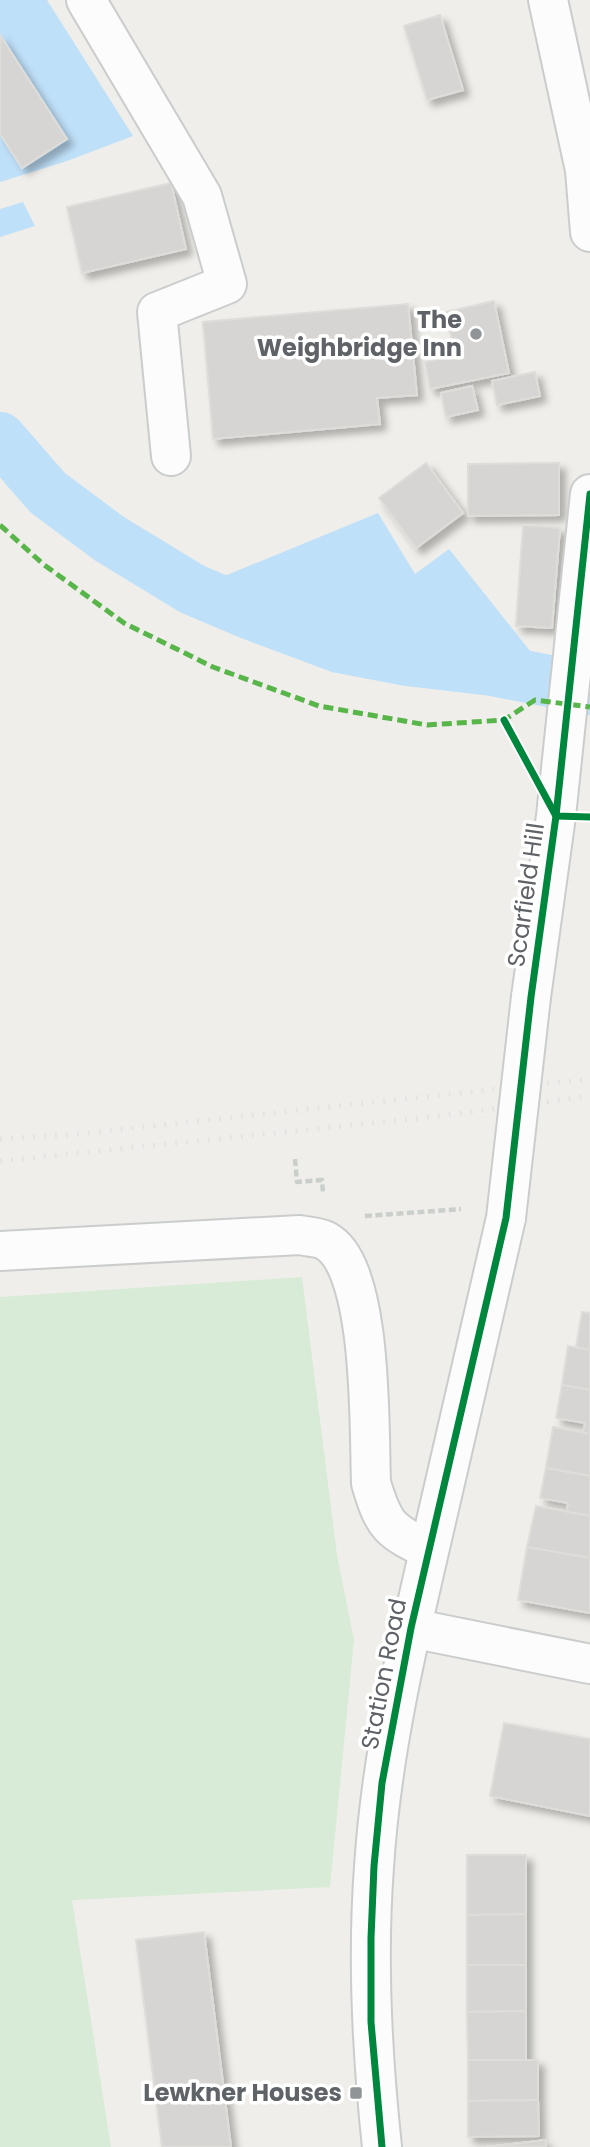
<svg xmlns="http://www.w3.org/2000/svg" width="590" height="2147" viewBox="0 0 590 2147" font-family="Poppins,sans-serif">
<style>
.green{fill:#d8ebd6}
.water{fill:#bfe0f9}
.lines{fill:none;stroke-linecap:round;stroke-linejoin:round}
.canal{stroke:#bfe0f9;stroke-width:52}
.building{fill:#d6d5d3;stroke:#deddd9;stroke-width:2;filter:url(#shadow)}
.minor-casing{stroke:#cbcccc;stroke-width:42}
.path{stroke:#cacfcc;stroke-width:4.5;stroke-dasharray:7 3.5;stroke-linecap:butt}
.minor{stroke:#fdfcfc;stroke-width:38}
.rail{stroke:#e4e4e4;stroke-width:5;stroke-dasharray:2 9;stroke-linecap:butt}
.minor-bridge-casing{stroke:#cbcccc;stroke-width:42;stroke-linecap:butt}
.minor-bridge{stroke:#fdfcfc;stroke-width:38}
.quiet{stroke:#58b549;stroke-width:5;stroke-dasharray:10 5;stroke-linecap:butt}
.cycleway-casing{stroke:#fff;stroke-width:11}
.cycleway{stroke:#00873e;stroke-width:7}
.poi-dot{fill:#919496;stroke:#fff;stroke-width:2.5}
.labels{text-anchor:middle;stroke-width:7;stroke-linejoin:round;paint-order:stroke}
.poi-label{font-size:24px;font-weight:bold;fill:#5f6368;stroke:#fff;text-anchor:end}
.street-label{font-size:24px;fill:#5f6368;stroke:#fff}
</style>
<defs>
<filter id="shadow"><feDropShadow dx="6" dy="6" stdDeviation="3.5" flood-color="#0004"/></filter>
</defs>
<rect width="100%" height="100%" fill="#efeeea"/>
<!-- green -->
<path class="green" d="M302,1277L337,1555L354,1640L330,1887L72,1900L111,2147H0V1297Z"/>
<!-- water -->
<g class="water">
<path d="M0,0H47L133,136L67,161L0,182Z"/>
<path d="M23,202L35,226L0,237V209Z"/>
<path d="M378,513L415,574L449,549L554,681L492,670L407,660L339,647L193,589Z"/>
</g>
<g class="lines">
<!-- canal -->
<path class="canal" d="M0,438L48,493L110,539L192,589L251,614L339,647L407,660L492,670L590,689"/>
</g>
<!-- building -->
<g class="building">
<path d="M440,15L463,90L427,100L404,26Z"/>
<path d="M0,35L67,139L22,168L0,134Z"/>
<path d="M171,183L186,249L82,273L67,207Z"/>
<path d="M494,301L509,373L430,389L425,362L455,355L446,312Z"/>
<path d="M408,304L417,395L377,398L380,424L213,439L203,322Z"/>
<path d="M535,372L540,396L497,405L492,381Z"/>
<path d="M472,386L478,410L446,417L441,393Z"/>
<path d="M426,463L463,513L416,548L379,498Z"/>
<path d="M559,463V515L468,516V464Z"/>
<path d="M523,525L560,528L552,628L516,626Z"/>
<path d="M582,1312L590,1313V1350L576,1347Z"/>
<path d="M568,1346L590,1350V1390L562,1385Z"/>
<path d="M562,1385L590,1390V1434L583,1433L585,1423L556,1418Z"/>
<path d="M553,1427L590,1434V1476L546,1468Z"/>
<path d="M546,1468L590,1476V1516L567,1512L568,1503L540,1498Z"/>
<path d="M536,1506L590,1516V1558L527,1547Z"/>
<path d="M527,1547L590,1558V1613L518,1600Z"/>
<path d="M504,1723L590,1739V1816L490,1796Z"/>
<path d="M467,1855H526V1914L467,1915Z"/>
<path d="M526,1914V1965H467V1915Z"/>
<path d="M204,1932L231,2147H162L136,1940Z"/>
<path d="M467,1965H526V2011L467,2012Z"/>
<path d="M526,2011V2060H468L467,2012Z"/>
<path d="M468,2060H538V2100L468,2101Z"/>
<path d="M538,2100L539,2136L468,2137V2101Z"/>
<path d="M545,2140L546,2147H488Z"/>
</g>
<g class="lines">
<defs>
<g id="minor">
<path d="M86,0L202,196L227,284L157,312L171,456"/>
<path d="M548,0L585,170L590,232"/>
<path d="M531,997L556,816L590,494"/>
<path d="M0,1251L300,1235C308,1237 320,1237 326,1241C374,1267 369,1433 371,1483C384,1527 389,1530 429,1550"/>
<path d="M411,1628L590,1664"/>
<path d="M382,2147C372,2054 367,1960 374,1867C381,1757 406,1650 431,1543C456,1435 481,1326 506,1218"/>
</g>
</defs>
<!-- minor casing -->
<use href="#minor" class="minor-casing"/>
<!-- path -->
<g class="path">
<path d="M295,1159L297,1182L322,1180L323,1193"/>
<path d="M365,1216L461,1209"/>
</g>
<!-- minor -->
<use href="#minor" class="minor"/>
<!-- rail -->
<g class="rail">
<path d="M0,1139L68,1135L590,1079"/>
<path d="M0,1161L432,1117L590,1096"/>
</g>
<defs>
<path id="minor-bridge" d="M506,1218L531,997"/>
</defs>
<!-- minor-bridge casing -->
<use href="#minor-bridge" class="minor-bridge-casing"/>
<!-- minor-bridge -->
<use href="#minor-bridge" class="minor-bridge"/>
<!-- quiet -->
<path class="quiet" d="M0,525L43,564L124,623L213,667L319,706L427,725L504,720L535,700L590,707"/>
<defs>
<g id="cycleway">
<path d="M504,720L556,816L590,817"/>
<path d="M382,2147L371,2022V1938L374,1866L382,1783L411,1628L506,1218L531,997L556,816L590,494"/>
</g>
</defs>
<!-- cycleway casing -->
<use href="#cycleway" class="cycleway-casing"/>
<!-- cycleway -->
<use href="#cycleway" class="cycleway"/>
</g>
<!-- markers -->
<g class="poi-dot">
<circle cx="476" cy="334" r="7"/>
<rect x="349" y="2086" width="14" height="14" rx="3.5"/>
</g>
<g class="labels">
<!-- poi labels -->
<g class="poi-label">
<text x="462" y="328">The<tspan x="462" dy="28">Weighbridge Inn</tspan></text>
<text x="342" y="2101">Lewkner Houses</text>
</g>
<!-- street labels -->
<g class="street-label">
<text transform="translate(526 895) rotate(-82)" y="8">Scarfield Hill</text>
<text transform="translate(384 1674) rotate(-79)" y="8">Station Road</text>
</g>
</g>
</svg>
